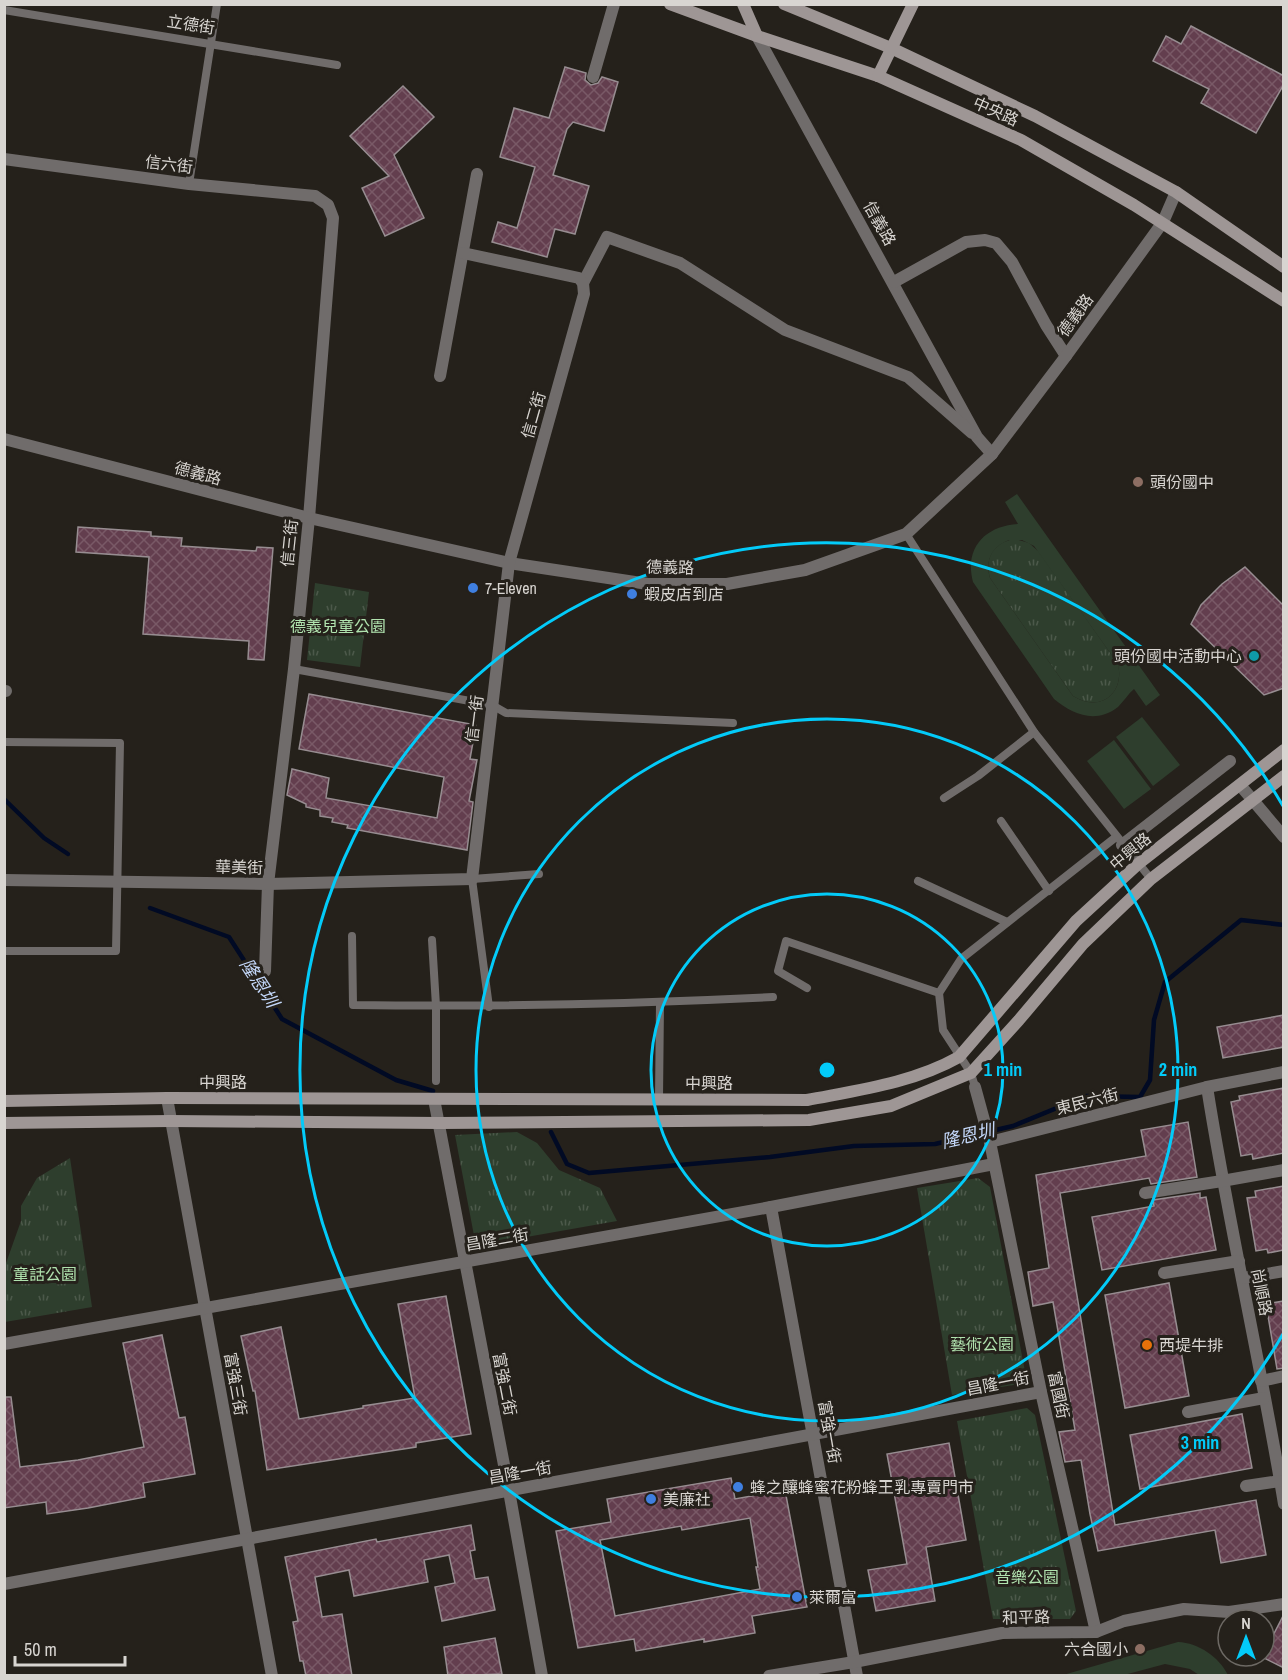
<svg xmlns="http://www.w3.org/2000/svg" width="1288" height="1680" viewBox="0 0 1288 1680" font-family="'Archivo Narrow','Noto Sans TC',sans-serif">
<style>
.grass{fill:url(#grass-tufts)}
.pitch{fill:#2e3e2d;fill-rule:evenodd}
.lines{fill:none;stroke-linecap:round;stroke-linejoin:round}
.stream{stroke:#010a24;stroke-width:4.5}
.building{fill:url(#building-cross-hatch);stroke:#978d91;stroke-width:1.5;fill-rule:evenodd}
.lane{stroke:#706c6b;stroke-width:8}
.street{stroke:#706c6b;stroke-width:12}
.secondary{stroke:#9e9695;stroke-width:12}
.ring{fill:none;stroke:#03cbf9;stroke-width:3}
.education-dot{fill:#8d6e63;stroke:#25211b;stroke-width:2}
.shop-dot{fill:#3f7fe0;stroke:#25211b;stroke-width:2}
.culture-dot{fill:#0f9aa8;stroke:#25211b;stroke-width:2}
.food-dot{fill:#e8710a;stroke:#25211b;stroke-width:2}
.labels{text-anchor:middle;stroke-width:6;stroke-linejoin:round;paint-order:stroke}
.street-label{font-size:16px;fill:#d8d5d1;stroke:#25211b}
.poi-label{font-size:16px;fill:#d8d5d1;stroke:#25211b;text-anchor:start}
.park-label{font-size:16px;fill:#b0e2ae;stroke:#25211b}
.water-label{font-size:18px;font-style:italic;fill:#c3d7f9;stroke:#25211b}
.centre{fill:#03cbf9;stroke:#25211b;stroke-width:3}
.ring-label{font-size:18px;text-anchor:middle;font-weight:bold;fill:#03cbf9;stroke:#25211b;stroke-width:6;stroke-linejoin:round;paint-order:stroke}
</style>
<defs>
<pattern id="grass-tufts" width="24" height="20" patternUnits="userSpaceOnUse" patternTransform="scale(1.5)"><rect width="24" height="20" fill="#2e3e2d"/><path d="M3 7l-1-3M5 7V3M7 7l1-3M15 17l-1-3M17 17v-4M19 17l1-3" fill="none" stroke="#4c594a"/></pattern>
<pattern id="building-cross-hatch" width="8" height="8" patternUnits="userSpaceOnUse" patternTransform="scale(1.5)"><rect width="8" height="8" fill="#633e4e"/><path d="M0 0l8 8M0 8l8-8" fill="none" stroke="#795966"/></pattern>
</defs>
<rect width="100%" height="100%" fill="#25211b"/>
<!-- grass -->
<g class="grass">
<path d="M1015,539L1029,543L1039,552L1118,664C1125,694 1099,713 1073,696L990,578C984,558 994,542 1015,539Z"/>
<path d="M315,583L369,592L360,667L307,660Z"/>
<path d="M517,1132L537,1143L559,1170L600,1188L617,1221L476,1246L455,1135Z"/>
<path d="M70,1158L92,1307L5,1322V1266L21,1221V1206L37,1178Z"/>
<path d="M978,1178L990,1187L1026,1377L1019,1384L952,1395L917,1188Z"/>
<path d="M1027,1408L1035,1415L1076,1611L1070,1619H993L957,1421Z"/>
</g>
<!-- pitch -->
<g class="pitch">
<path d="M1017,494L1160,695L1146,706L1134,689C1128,694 1124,701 1118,707C1096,724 1073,715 1054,699L973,582C964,548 985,526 1018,524L1005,502ZM1009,540H1022L1034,546L1118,664C1125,694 1099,713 1073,696L990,578C985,561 991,547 1009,540Z"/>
<path d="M1142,717L1180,765L1153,786L1116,737Z"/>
<path d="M1114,740L1151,789L1124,809L1087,761Z"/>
<path d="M1178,1642C1199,1643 1219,1657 1228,1675H1199L1190,1669L1165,1664L1124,1675H1063Z"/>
</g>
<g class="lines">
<!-- stream -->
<g class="stream">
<path d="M4,799L44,838L68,854"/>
<path d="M150,908L229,937L282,1019L396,1080L433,1091"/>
<path d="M551,1132L567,1164L589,1173L770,1157L854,1146L935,1144L1013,1126L1086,1096L1140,1097L1150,1080L1154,1020L1165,982L1241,920L1284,925"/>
</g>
</g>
<!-- building -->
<g class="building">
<path d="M1191,26L1284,76V84L1256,133L1201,103L1209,89L1153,61L1166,36L1181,44Z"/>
<path d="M565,67L586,73L585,80L591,85L598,83L602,77L618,82L604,131L573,122L567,129L553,175L589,186L575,234L555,229L547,257L492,242L498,222L517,228L535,167L500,157L514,108L549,118Z"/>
<path d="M403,86L434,117L394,155L424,218L385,236L362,188L389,176L350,136Z"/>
<path d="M78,527L151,532V536L182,538L181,546L256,551L257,547L273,548L264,660L248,659L249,641L143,634L149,557L76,552Z"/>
<path d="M1245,567L1284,606V688L1264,695L1191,624L1201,605L1222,584Z"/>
<path d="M309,694L476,725L470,759L477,760L469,801L473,802L467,850L347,828L348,825L332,822L333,818L320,816V810L306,807V804L287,795L292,769L329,778L326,798L437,818L444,777L299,749Z"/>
<path d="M1284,1015V1047L1223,1058L1217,1027Z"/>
<path d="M1284,1088V1153L1253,1159L1252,1154L1241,1156L1231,1102L1240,1100L1239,1096Z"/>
<path d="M1188,1122L1197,1177L1151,1184L1149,1178L1060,1193L1115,1525L1256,1500L1266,1555L1221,1563L1215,1530L1098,1551L1090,1514L1081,1460L1065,1462L1059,1432L1075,1430L1053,1302L1033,1306L1028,1272L1049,1268L1036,1175L1146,1156L1141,1130Z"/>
<path d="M1284,1186V1250L1268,1253L1267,1249L1256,1251L1247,1198L1256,1197L1255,1191Z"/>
<path d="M1200,1193V1198L1206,1197L1216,1250L1102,1270L1092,1217L1154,1206L1153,1200Z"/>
<path d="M1169,1283L1189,1396L1125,1408L1105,1295Z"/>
<path d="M446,1296L471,1434L416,1443V1447L267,1470L255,1391H253L241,1336L281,1327L299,1419L363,1408V1406L415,1398L398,1304Z"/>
<path d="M1284,1301V1368L1277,1369L1266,1304Z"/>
<path d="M162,1335L179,1418L185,1417L195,1474L143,1483L145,1497L88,1508L47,1514L46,1502L4,1508V1397H11L20,1467L78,1460L144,1447L123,1343Z"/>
<path d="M1242,1414L1252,1468L1140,1489L1130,1435Z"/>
<path d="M949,1443L966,1540L926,1547L935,1601L876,1611L868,1570L907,1564L887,1454Z"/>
<path d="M731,1478L735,1499L785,1490L807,1607L752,1616L755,1633L704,1642V1639L636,1651L634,1639L578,1648L556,1531L611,1522L607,1499ZM750,1518L758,1567H756L760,1589L615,1616L600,1540L681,1526L682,1530Z"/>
<path d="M471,1525L475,1550L470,1551L475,1579L488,1577L495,1610L442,1621L435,1587L455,1583L449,1555L424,1560L428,1582L354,1596L349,1570L315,1577L322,1617L342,1614L352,1676H306L303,1661H300L293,1622L298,1621L285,1557L376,1539L377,1542Z"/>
<path d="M1284,1614V1668L1262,1657Z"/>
<path d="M495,1638L502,1674L448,1676L444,1647Z"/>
</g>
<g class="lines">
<!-- lane -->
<g class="lane">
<path d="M4,10L337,65"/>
<path d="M189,184L217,4"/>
<path d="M906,534L1034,732L1151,879"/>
<path d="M294,669L492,705L506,713L733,723"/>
<path d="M4,742L120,743L116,951H4"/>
<path d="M944,798L978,776L1034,732"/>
<path d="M1001,821L1049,891"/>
<path d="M918,881L1007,922"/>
<path d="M352,936L353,1005C493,1007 633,1004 773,997"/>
<path d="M432,940L436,1006V1081"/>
<path d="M807,988L778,971L786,941L939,993L943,1030L971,1073L975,1087"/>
<path d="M939,993L961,959L1116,837"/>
<path d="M489,1007L472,879L539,874"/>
<path d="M659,1099L660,1003"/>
</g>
<!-- street -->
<g class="street">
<path d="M757,36L977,437L992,454"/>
<path d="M593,77L614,4"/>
<path d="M4,159L189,184L315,196L328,205L333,218L309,518L294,669L268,884L265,971"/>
<path d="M894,282L966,242L985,240L996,243L1012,262L1046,325L1066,356"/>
<path d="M583,283L607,237L680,263L785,330L908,377L972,433"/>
<path d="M440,376L477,174"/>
<path d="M4,439L309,518L509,563L648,584H727L805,570L906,534L992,454L1066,356L1163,222L1176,192"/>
<path d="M4,691H6"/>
<path d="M1240,785L1284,837"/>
<path d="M1122,845L1230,761"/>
<path d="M4,880L268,884L472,879L509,563L584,294L583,283L579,278L463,253"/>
<path d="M975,1087L990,1142"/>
<path d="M1207,1087C1229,1227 1261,1364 1284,1504"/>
<path d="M167,1098L272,1676"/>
<path d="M434,1099L509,1491L542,1676"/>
<path d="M1145,1193L1222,1181L1284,1170"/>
<path d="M771,1207L857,1676"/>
<path d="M1164,1273L1239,1261"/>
<path d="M1243,1278L1284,1271"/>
<path d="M4,1344L771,1207L994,1164"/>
<path d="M1261,1381L1284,1376"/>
<path d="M1188,1412L1264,1398"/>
<path d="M1246,1486L1280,1481"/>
<path d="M4,1584L1041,1392"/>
<path d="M1096,1632L1041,1392L990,1142L1207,1087L1284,1072"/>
<path d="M769,1676L854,1662L1002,1633L1096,1632L1124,1621L1184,1609L1229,1612L1284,1604"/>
</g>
<!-- secondary -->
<g class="secondary">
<path d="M670,4L757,36L878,76L1021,140L1134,205L1284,301"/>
<path d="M743,4L757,36"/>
<path d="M784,4L891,48L1035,116L1176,192L1284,267"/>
<path d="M878,76L913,4"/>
<path d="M4,1101L167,1098L807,1100C858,1090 913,1083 959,1057L1076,921L1138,864L1284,750"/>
<path d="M4,1123L170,1121L440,1123L809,1120L891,1106L971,1073L1019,1020L1083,944L1151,879L1284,776"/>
</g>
</g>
<!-- distance rings -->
<g class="ring">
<circle cx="827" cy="1070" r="176"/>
<circle cx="827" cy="1070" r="351"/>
<path d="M1283 1334A527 527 0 1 1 1283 806"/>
</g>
<!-- markers -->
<g class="education-dot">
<circle cx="1138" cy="482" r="6"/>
<circle cx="1140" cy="1649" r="6"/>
</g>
<g class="shop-dot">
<circle cx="473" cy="588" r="6"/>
<circle cx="632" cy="594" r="6"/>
<circle cx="738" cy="1487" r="6"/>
<circle cx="651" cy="1499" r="6"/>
<circle cx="797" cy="1597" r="6"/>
</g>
<circle class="culture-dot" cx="1254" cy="656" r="6"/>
<circle class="food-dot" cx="1147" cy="1345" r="6"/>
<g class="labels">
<!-- street labels -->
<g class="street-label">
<text transform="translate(191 24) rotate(9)" y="6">立德街</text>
<text transform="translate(996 111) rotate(24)" y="6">中央路</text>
<text transform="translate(169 164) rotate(7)" y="6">信六街</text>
<text transform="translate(880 223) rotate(61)" y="6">信義路</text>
<text transform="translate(1075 315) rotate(-54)" y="6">德義路</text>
<text transform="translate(533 415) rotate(-74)" y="6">信二街</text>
<text transform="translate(198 473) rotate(15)" y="6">德義路</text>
<text transform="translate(289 543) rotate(-84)" y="6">信三街</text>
<text transform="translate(670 567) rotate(1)" y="6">德義路</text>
<text transform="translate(474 719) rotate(-83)" y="6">信一街</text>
<text transform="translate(1130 851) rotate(-40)" y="6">中興路</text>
<text transform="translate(239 867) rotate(1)" y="6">華美街</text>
<text x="223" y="1088">中興路</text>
<text x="709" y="1089">中興路</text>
<text transform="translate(1087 1101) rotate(-14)" y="6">東民六街</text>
<text transform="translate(497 1239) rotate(-10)" y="6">昌隆二街</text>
<text transform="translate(1262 1292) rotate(79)" y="6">尚順路</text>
<text transform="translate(998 1383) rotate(-11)" y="6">昌隆一街</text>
<text transform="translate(236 1384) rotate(80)" y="6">富強三街</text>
<text transform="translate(505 1384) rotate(79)" y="6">富強二街</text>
<text transform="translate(1059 1395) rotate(78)" y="6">富國街</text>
<text transform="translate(830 1432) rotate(80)" y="6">富強一街</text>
<text transform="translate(520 1472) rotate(-10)" y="6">昌隆一街</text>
<text transform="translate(1026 1617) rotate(-2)" y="6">和平路</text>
</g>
<!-- poi labels -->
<g class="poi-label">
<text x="1150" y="488">頭份國中</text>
<text x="485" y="594">7-Eleven</text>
<text x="644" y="600">蝦皮店到店</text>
<text x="1242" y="662" text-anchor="end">頭份國中活動中心</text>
<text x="1159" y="1351">西堤牛排</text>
<text x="750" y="1493">蜂之釀蜂蜜花粉蜂王乳專賣門市</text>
<text x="663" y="1505">美廉社</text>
<text x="809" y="1603">萊爾富</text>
<text x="1128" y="1655" text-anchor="end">六合國小</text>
</g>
<!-- park labels -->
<g class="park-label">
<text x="338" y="632">德義兒童公園</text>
<text x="45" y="1280">童話公園</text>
<text x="982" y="1350">藝術公園</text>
<text x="1027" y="1583">音樂公園</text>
</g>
<!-- water labels -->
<g class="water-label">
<text transform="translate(259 983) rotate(57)" y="6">隆恩圳</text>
<text transform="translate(968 1136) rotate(-13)" y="6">隆恩圳</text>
</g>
</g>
<circle cx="827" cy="1070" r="9" class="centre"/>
<g class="ring-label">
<text x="1003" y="1076">1 min</text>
<text x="1178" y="1076">2 min</text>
<text x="1200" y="1449">3 min</text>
</g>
<!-- border -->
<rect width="1288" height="1680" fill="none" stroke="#d8d5d1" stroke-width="12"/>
<!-- north arrow -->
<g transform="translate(1246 1638)"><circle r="28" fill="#25211b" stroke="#6d6964" stroke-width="1.5"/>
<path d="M0-4.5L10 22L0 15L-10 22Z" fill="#03cbf9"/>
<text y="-9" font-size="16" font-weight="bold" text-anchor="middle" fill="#d8d5d1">N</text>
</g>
<!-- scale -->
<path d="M15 1656v9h110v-9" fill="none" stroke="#d8d5d1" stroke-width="3"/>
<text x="24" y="1656" font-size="18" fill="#d8d5d1" stroke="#25211b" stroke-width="4.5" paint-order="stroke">50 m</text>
</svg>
